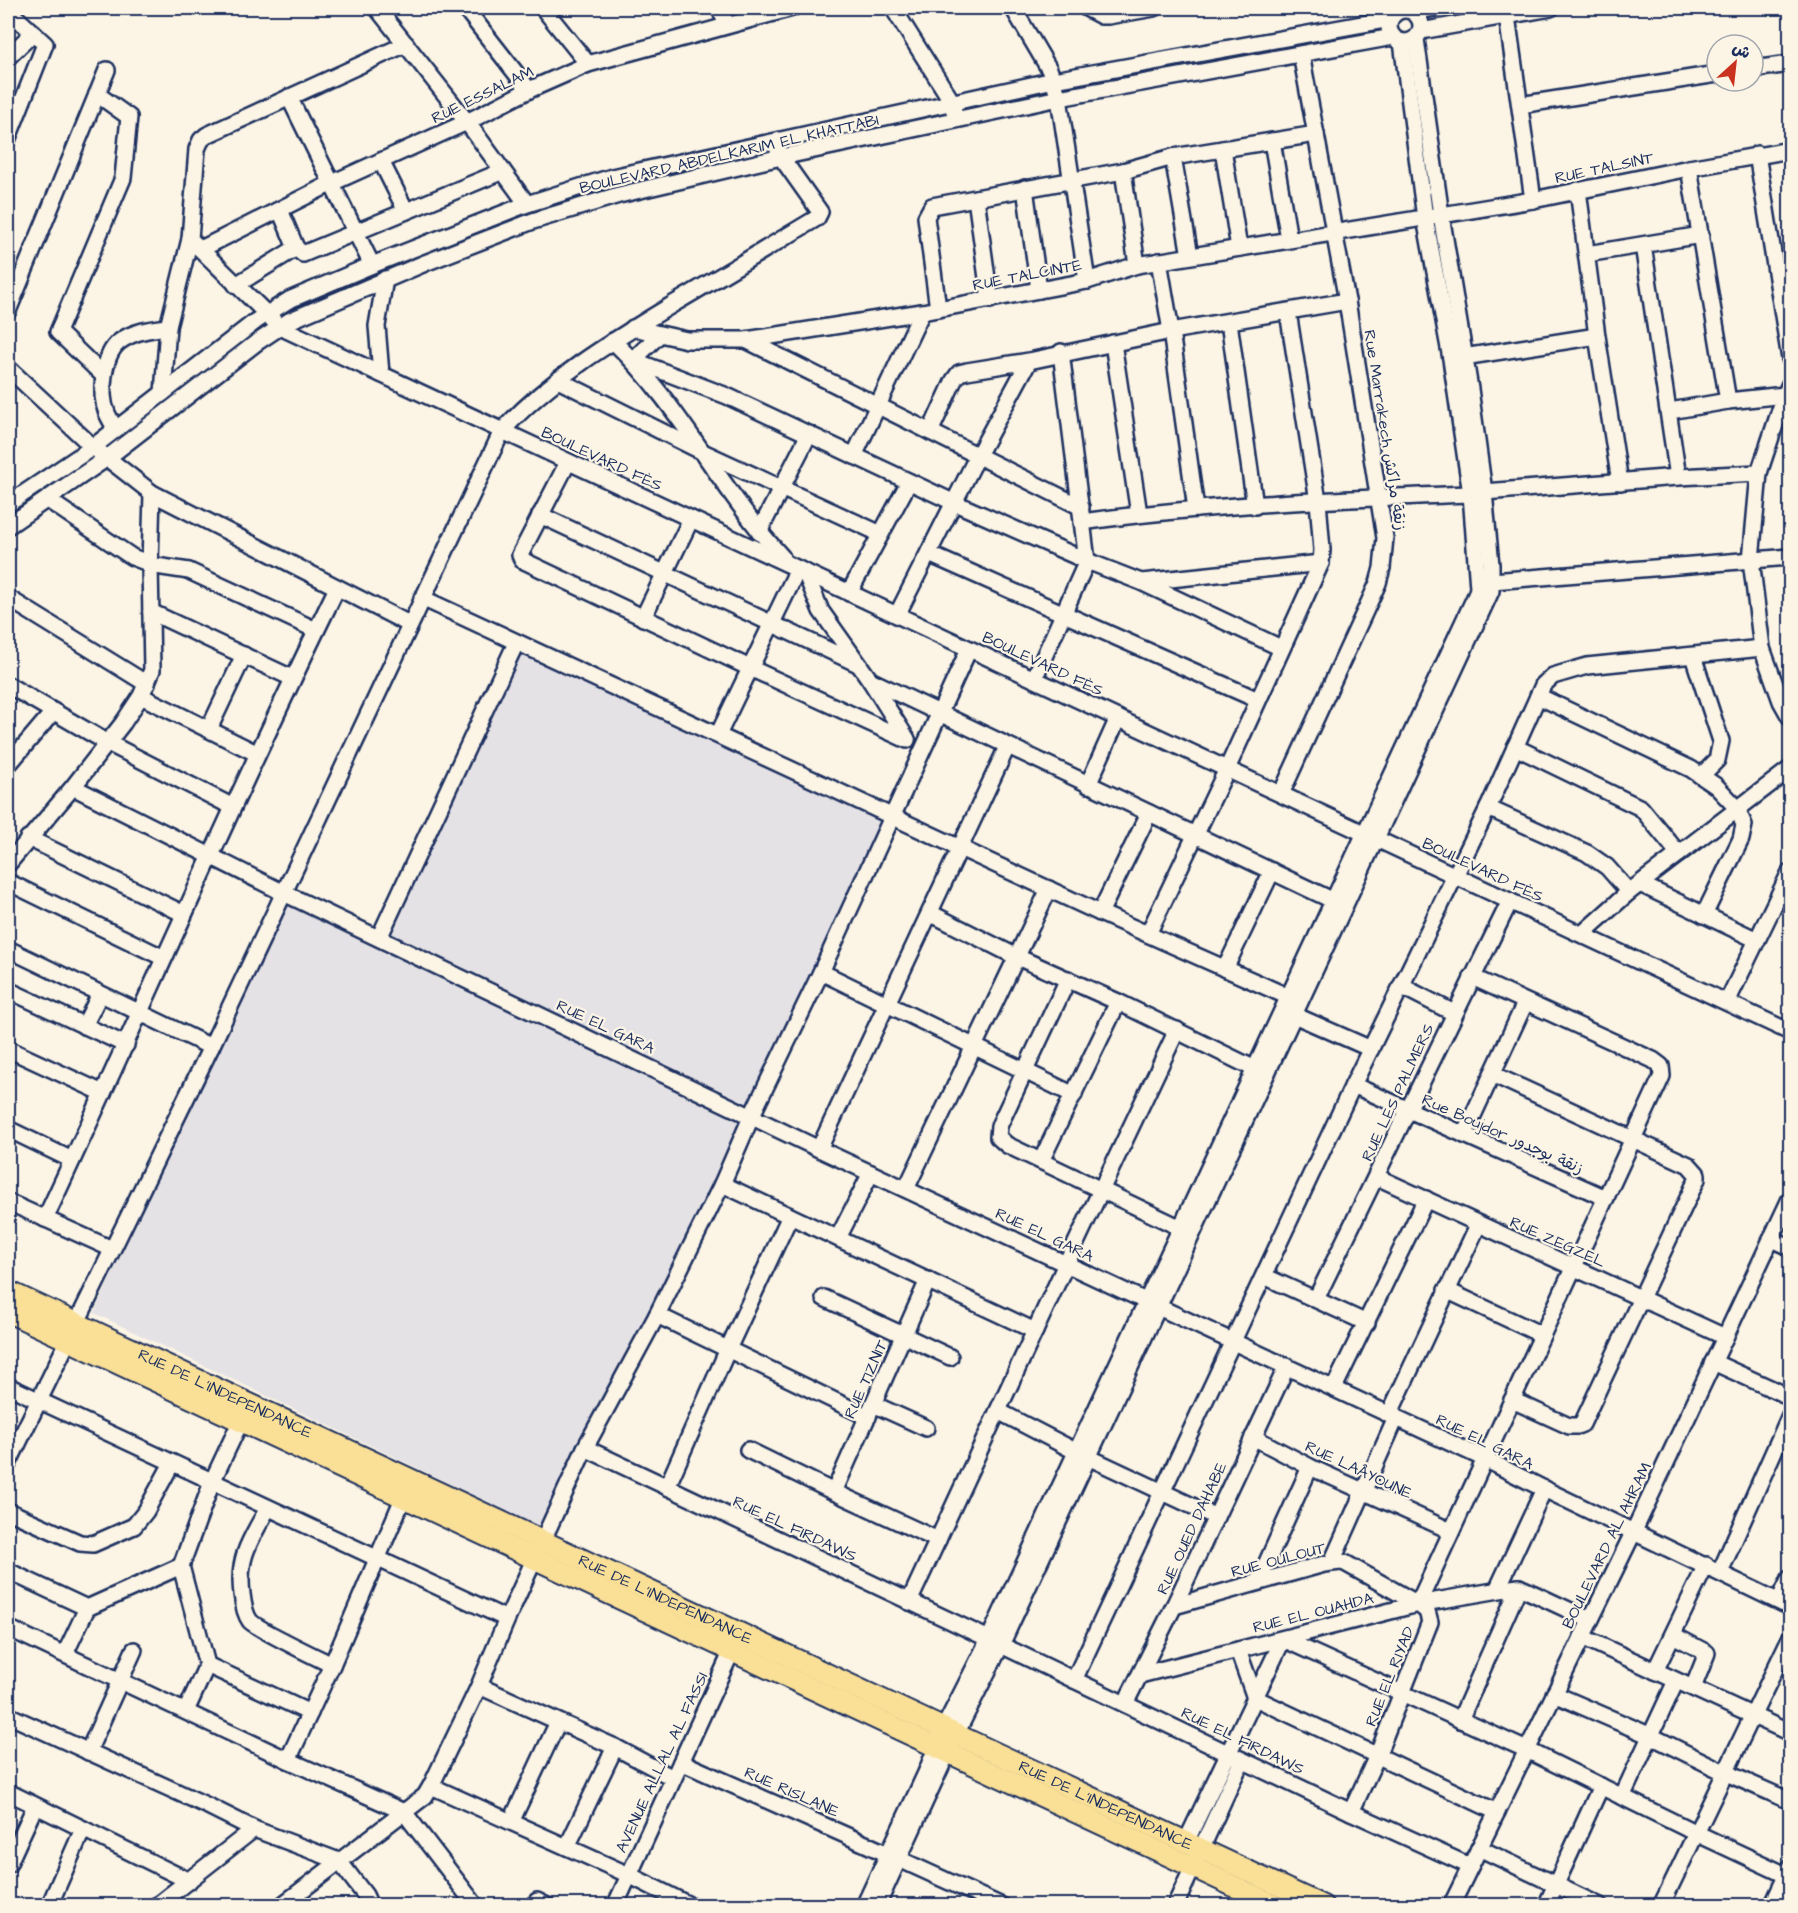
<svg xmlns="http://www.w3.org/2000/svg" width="1798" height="1913" viewBox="0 0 1798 1913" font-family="'Architects Daughter','Playpen Sans Arabic',sans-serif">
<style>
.built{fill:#e5e2e5}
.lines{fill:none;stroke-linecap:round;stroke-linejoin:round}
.minor-casing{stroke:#1b2f5e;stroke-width:20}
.major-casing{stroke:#1b2f5e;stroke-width:24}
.minor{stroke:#fcf5e5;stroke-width:15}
.major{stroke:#fadf96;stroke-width:20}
.labels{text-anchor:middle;stroke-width:4.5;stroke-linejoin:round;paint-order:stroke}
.street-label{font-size:16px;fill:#1b2f5e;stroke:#fcf5e5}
</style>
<rect width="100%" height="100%" fill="#fcf5e5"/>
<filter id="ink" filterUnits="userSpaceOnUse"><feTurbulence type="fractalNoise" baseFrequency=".0167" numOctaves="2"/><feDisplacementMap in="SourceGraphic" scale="12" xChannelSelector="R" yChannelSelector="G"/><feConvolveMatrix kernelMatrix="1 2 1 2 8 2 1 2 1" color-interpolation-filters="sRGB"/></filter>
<g filter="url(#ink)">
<!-- built -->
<path class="built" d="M520,642L892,817L752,1117L540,1527L94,1313L285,900L380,944Z"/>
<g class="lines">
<defs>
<g id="minor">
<path d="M377,8L467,122L527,204"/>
<path d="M465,8L529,90"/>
<path d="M543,8L588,64"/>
<path d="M719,8L727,24"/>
<path d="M893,8L949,97L954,111"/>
<path d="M1013,8L1049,69L1059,98L1087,281"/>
<path d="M1086,8L1101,16H1108L1154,8"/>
<circle cx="1405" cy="26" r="16"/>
<path d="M8,10L45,44L8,138"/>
<path d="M1414,11L1435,8"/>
<path d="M1507,16L1533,200"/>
<path d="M1421,31L1551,8"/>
<path d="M406,44L207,135L201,140L197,149L190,239L280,327L1790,1032"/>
<path d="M8,57L33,33"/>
<path d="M1753,69L1790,64"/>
<path d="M97,94L129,117L123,178L58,332L103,375"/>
<path d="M289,97L372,265"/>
<path d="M1520,105L1717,74"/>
<path d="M1272,141L1289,239"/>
<path d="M1223,149L1239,248"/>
<path d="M1757,154L1790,359"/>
<path d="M1173,157L1190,256"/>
<path d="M381,161L406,211"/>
<path d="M1689,168L1728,401"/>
<path d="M1123,171L1137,265"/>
<path d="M1025,188L1039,290"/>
<path d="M1578,190L1597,336L1620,482"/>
<path d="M976,198L990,300"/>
<path d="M280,210L296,248L303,254L503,171"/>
<path d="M1643,245L1678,477"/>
<path d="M201,249L332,183L467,122L529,90L588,64L792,8"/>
<path d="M1587,254L1701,235"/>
<path d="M1159,261L1171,331L1196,509"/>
<path d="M236,285L296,248"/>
<path d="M938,309L926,217L932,206L1123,171L1173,157L1316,134"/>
<path d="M8,311L107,70"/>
<path d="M1229,322L1255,506"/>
<path d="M633,328L687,340H746L922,312L1087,281L1137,265L1533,200L1689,168L1790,150"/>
<path d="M659,335L633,360L727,396L955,503L1087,561L1141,582L1281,648"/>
<path d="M746,340L1081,507"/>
<path d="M613,341C680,404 720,490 782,557"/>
<path d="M1113,343L1139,514"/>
<path d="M1457,358L1597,336"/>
<path d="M8,368L93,447L152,493L409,624"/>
<path d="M381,374L377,326L385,279"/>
<path d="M558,380L703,452L881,534"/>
<path d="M1790,384L1785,395L1759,473L1751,560L1762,648L1781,701L1790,717"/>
<path d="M163,393L168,327L190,239"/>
<path d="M1670,411L1728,401L1785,395"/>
<path d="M115,429C113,424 109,418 107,413C99,394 103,355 119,342C133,331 151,329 168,327"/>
<path d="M930,432L954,380L959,373L967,371L1029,361L1171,331L1347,301"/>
<path d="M854,456L922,312"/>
<path d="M568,462L520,555L522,560L750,668L907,740"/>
<path d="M1484,492L1678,477L1759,473"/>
<path d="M48,500L132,557L156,566L189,571L316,630"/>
<path d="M8,504L93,447L256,321L289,300L372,265L527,204L612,177L1054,80L1390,19"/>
<path d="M540,515L858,664"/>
<path d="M1082,522C1211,504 1341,499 1471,494"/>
<path d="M8,526L107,458L256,343L289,321L425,263L533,221L619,195L781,157L1059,98L1393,37"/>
<path d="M759,532L809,434"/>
<path d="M929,554L1258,700"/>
<path d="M805,572L821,611L870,680L907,739"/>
<path d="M1492,581L1790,557"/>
<path d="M1142,582L1321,563"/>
<path d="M849,593L909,482"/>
<path d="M8,598L147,684"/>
<path d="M422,598L1100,913L1289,997"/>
<path d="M151,612L292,678"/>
<path d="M897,615L977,457L1029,361"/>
<path d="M643,618L691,519"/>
<path d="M1693,656L1721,741L1717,760L1701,776"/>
<path d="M1034,679L1087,561L1061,352"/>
<path d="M870,680L1334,901"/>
<path d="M8,685L108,743L233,807"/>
<path d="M141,696L256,753"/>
<path d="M1538,696L1691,769L1716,786L1737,808L1744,825L1741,839L1704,915"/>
<path d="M209,729L244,655"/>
<path d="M718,735L798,569"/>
<path d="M1515,747L1641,808L1679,854"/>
<path d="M8,765L53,712"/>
<path d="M1088,785L1118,718"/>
<path d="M73,787L284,893L819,1149L1485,1459L1544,1489L1790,1607"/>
<path d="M1281,794L1378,583L1382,568L1385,538L1347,301L1301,54"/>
<path d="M1488,808L1587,853L1607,867L1629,892"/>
<path d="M28,838L184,914"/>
<path d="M8,864L73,787L123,723L141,696L152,670L150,565L152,493"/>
<path d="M8,882L164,958"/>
<path d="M1640,884L1757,940"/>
<path d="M930,913L1015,956L1118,1002L1255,1069"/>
<path d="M1100,913L1149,813"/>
<path d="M1148,934L1227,769L1321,563L1322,550L1318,501L1288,312"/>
<path d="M1582,934L1629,892L1790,769"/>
<path d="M379,938L516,643"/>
<path d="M8,949L211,1047"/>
<path d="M1225,969L1272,871"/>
<path d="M821,972L1074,1095"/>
<path d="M1068,979L999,1126L998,1137L1007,1145L1181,1228"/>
<path d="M1401,986L1454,1013"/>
<path d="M8,990L126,1045"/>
<path d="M1727,1002L1790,872"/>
<path d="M1294,1015L1371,1049"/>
<path d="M84,1026L100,994"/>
<path d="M8,1049L103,1093"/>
<path d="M1492,1074L1689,1165L1697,1174V1179L1582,1424L1577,1426H1569L1512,1400"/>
<path d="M1353,1085L1606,1198"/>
<path d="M8,1129L72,1160"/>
<path d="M1464,1135L1525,1003"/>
<path d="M819,1149L1007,747"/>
<path d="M1041,1161L1118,1002"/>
<path d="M1377,1177L1725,1337"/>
<path d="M722,1184L1035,1331"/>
<path d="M906,1189L1049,889"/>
<path d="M8,1202L112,1249"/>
<path d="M45,1219C143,1009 235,796 337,588"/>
<path d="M838,1238L871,1173"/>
<path d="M1772,1239L1790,1247"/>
<path d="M1264,1276L1367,1323"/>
<path d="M1446,1290L1542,1335"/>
<path d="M824,1298L950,1357"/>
<path d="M1316,1299L1510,901"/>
<path d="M657,1315L868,1417"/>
<path d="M1713,1362L1790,1397"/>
<path d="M8,1386L507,1619"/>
<path d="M1334,1388L1426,1199"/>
<path d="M873,1404L926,1428"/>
<path d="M998,1411L1077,1452"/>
<path d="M1389,1415L1478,1225"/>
<path d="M1253,1437L1310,1467L1451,1531"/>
<path d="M585,1448L989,1639"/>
<path d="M748,1450L834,1492L938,1540"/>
<path d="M1088,1457L1216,1517"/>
<path d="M8,1464L211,1047L502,431C550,378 614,340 675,303C723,275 770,246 817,218L820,212L781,157L775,142"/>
<path d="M667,1487L728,1349L790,1216"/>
<path d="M834,1492L928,1280"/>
<path d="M268,1508C251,1539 237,1557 242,1594C243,1603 245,1614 250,1621C257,1629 318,1658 332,1665"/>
<path d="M8,1511L80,1543L93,1544L134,1526L146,1511L172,1463"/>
<path d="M1332,1562L1396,1418"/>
<path d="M181,1566L212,1482L244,1414"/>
<path d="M8,1571L87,1608"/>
<path d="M1720,1572L1790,1415"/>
<path d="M1258,1582L1310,1467"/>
<path d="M1497,1590L1544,1489"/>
<path d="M1779,1601L1790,1578"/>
<path d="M909,1602L1066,1264L1177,1030"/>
<path d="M1174,1606L1324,1564L1340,1562L1345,1563L1418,1604"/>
<path d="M8,1628L288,1760L404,1812L476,1906"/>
<path d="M1673,1635L1707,1653L1693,1688"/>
<path d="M1582,1637L1790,1733"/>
<path d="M1001,1645L1351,1812L1470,1866"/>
<path d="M1238,1650L1255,1698L1497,1812"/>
<path d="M65,1654L87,1608L181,1566L207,1665L186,1711"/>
<path d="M207,1665L310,1713"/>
<path d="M1655,1671L1706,1565"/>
<path d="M1140,1675L1418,1604L1511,1588L1519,1587L1528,1591L1590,1620"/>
<path d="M1074,1680L1353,1085L1488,808L1543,685L1553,676L1587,666L1762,648"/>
<path d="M479,1686L615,1747L673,1778"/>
<path d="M1554,1694L1651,1736L1724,1772L1790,1801"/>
<path d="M1125,1704L1174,1606L1287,1366"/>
<path d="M8,1715L208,1806L254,1829L339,1861L365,1895L370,1906"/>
<path d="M1460,1720L1519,1587"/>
<path d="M88,1752L134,1650"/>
<path d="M288,1760L332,1665L407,1489"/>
<path d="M681,1762L888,1854"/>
<path d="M431,1786L629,1875L691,1906"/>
<path d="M8,1792L189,1881"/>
<path d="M1622,1797L1676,1681"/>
<path d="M1351,1812L1377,1756L1430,1622L1427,1611L1418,1604L1662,1076L1661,1066L1653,1060L1472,977"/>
<path d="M511,1822L558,1722"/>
<path d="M1186,1842L1283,1639L1527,1750L1696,1833L1790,1877"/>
<path d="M567,1847L615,1747"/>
<path d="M1479,1848L1600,1906"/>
<path d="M899,1859L1002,1906"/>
<path d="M8,1865L35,1806"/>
<path d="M537,1901L547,1906"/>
<path d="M49,1906L83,1829"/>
<path d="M156,1906L254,1829"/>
<path d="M281,1906L425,1796L431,1786L479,1686L507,1619L585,1448L657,1315L722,1184L752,1115L821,972L969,649"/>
<path d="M615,1906L736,1642"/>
<path d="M864,1906L926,1773L944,1728L989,1639L1476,595L1478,588L1471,494L1451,359L1425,218L1402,42"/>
<path d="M877,1906L956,1734L1001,1645L1491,591V565L1484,492L1470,389L1441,215L1416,39"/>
<path d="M1175,1906L1242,1760"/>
<path d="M1451,1906L1634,1531L1790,1199"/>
<path d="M1546,1906L1601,1786"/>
<path d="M1661,1906L1790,1638"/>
<path d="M1772,1906L1790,1868"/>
</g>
<g id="major">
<path id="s1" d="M8,1291L1323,1906"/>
<path d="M8,1312L1276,1906"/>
</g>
</defs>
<!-- minor casing -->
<use href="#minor" class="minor-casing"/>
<!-- major casing -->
<use href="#major" class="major-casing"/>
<!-- minor -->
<use href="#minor" class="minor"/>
<!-- major -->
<use href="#major" class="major"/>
</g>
</g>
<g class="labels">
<!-- street labels -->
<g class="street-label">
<text transform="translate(482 94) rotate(-26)" y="6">RUE ESSALAM</text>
<text transform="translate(729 153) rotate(-13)" y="6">BOULEVARD ABDELKARIM EL KHATTABI</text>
<text transform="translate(1604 167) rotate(-12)" y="6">RUE TALSINT</text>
<text transform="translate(1027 274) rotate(-11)" y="6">RUE TALCINTE</text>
<text transform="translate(1386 430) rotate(81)" y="6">Rue Marrakech زنقة مراكش</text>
<text transform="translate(602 458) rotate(25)" y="6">BOULEVARD FÈS</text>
<text transform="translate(1043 663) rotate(25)" y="6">BOULEVARD FÈS</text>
<text transform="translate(1483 869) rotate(25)" y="6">BOULEVARD FÈS</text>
<text transform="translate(606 1026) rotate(25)" y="6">RUE EL GARA</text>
<text transform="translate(1397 1092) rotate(-65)" y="6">RUE LES PALMERS</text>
<text transform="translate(1503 1133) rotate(24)" y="6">Rue Boujdor زنقة بوجدور</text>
<text transform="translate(1045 1234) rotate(25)" y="6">RUE EL GARA</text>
<text transform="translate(1558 1241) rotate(24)" y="6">RUE ZEGZEL</text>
<text transform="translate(865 1379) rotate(-66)" y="6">RUE TIZNIT</text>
<text dy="6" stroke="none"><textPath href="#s1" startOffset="240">RUE DE L'INDEPENDANCE</textPath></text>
<text transform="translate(1485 1441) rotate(26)" y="6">RUE EL GARA</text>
<text transform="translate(1359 1469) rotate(25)" y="6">RUE LAÂYOUNE</text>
<text transform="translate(795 1528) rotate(25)" y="6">RUE EL FIRDAWS</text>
<text transform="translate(1191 1528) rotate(-65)" y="6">RUE OUED DAHABE</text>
<text transform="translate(1606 1545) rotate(-64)" y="6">BOULEVARD AL AHRAM</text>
<text transform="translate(1278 1559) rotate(-15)" y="6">RUE OULOUT</text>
<text dy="6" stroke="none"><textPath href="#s1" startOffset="726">RUE DE L'INDEPENDANCE</textPath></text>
<text transform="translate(1313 1612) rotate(-14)" y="6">RUE EL OUAHDA</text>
<text transform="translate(1389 1676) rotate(-68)" y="6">RUE EL RIYAD</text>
<text transform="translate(1243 1740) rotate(26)" y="6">RUE EL FIRDAWS</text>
<text transform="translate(661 1762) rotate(-65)" y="6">AVENUE ALLAL AL FASSI</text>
<text transform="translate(792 1791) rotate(24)" y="6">RUE RISLANE</text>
<text dy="6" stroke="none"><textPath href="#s1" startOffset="1212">RUE DE L'INDEPENDANCE</textPath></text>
</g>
</g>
<!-- margin -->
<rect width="1798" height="1913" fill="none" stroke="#fcf5e5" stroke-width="30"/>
<rect x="15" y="15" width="1768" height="1883" fill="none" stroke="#1b2f5e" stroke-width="2" filter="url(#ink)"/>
<!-- north arrow -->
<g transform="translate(1735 63) rotate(27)"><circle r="28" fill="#fcf5e5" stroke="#a2a6af" stroke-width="1.5"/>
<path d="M0-4.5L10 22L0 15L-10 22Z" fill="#c8321e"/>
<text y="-9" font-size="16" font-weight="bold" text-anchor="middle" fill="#1b2f5e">ش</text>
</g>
</svg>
